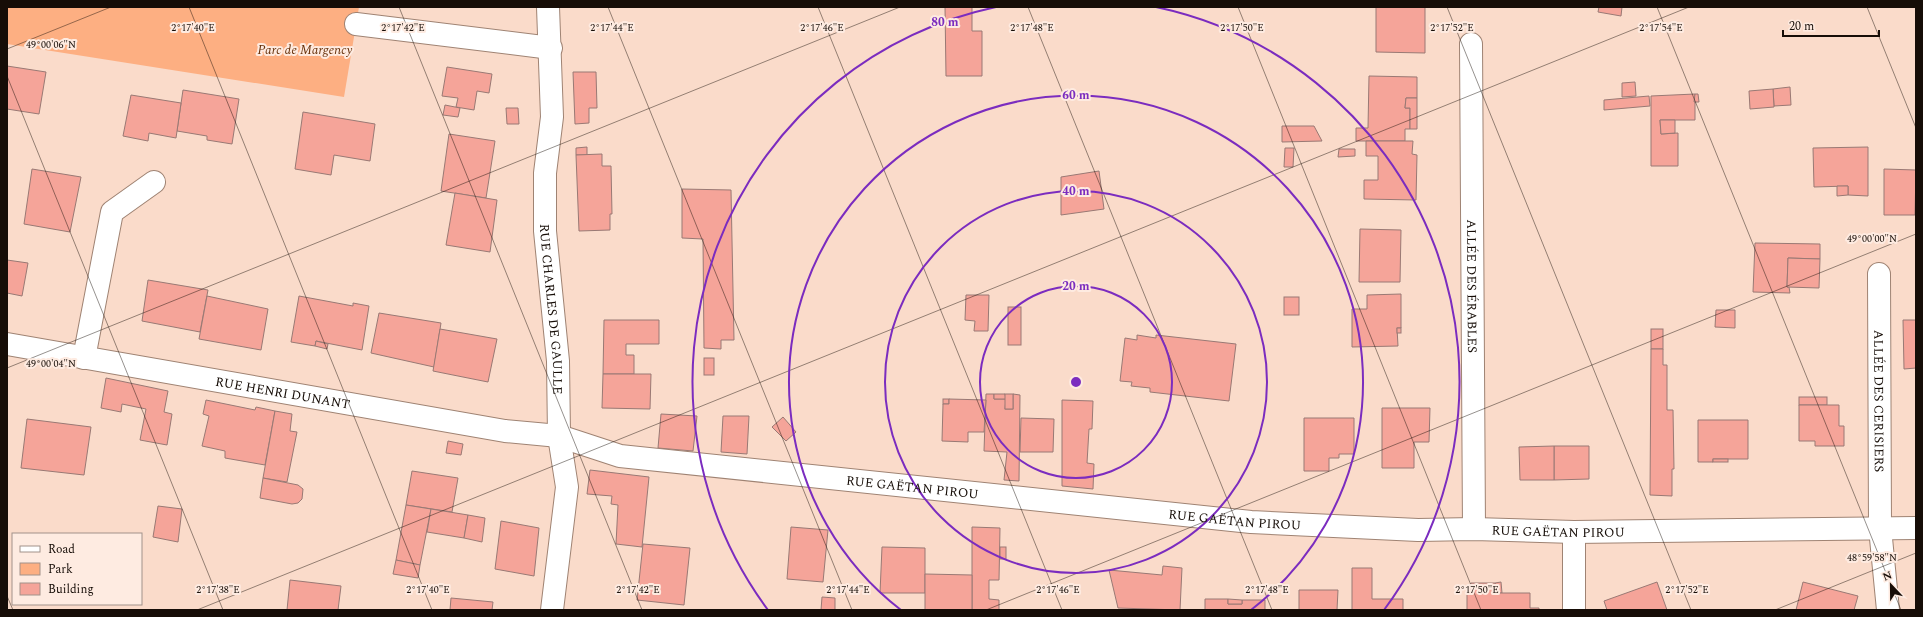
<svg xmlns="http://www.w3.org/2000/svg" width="1923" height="617" viewBox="0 0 1923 617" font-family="Spectral,serif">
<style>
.green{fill:#fdaf82}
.building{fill:#f5a499;stroke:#997974}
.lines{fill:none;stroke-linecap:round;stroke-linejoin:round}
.minor-casing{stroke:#9f8373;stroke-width:24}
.tertiary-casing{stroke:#9f8373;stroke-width:24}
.minor{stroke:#fff;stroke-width:22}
.tertiary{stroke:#fff;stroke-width:22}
.ticks{fill:none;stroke:#160d07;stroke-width:1;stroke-opacity:0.45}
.ring{fill:none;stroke:#7b2cbf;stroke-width:2}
.labels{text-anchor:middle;stroke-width:4;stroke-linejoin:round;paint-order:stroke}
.park-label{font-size:13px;font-style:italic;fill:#67310a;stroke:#feebe1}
.street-label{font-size:13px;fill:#160d07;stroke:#feebe1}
.ticks-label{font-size:10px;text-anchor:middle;fill:#160d07;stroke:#feebe1;stroke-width:4;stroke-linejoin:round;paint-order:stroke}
.centre{fill:#7b2cbf;stroke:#feebe1;stroke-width:2}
.ring-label{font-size:12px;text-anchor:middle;font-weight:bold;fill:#7b2cbf;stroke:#feebe1;stroke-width:4;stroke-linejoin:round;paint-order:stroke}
</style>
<rect width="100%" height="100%" fill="#fadbca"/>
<!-- green -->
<path class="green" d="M7,7H359L344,97L7,44Z"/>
<!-- building -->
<g class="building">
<path d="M945,7H972V31H982V76H946Z"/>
<path d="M1376,7H1425V53L1376,52Z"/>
<path d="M1599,7H1622L1621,16L1598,12Z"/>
<path d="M7,66L46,72L39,114L7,109Z"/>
<path d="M447,67L492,74L489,93L477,91L474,110L456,107L458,98L442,96Z"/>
<path d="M573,72H596L597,108H589V123L575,124Z"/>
<path d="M1369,76L1417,77V98H1406L1405,108H1410V129H1405V141H1356V128H1368Z"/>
<path d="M1635,82L1636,96L1622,97V83Z"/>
<path d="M1790,87L1791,105L1774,106L1773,89Z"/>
<path d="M1773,89L1774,107L1750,109L1749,91Z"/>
<path d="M183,90L239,99L232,144L207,140V136L177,131Z"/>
<path d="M1695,94V120H1660L1661,134L1678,133V166H1651V96Z"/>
<path d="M1695,94H1698L1699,102H1694Z"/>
<path d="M131,95L181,103L176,138L149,133L148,141L123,136Z"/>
<path d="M1649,96L1650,106L1604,110V100Z"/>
<path d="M1406,98H1417V129H1410V108H1405Z"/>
<path d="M445,105L460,108L458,117L443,115Z"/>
<path d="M506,108H518L519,124H507Z"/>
<path d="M303,112L375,124L370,161L334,155L331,175L295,169Z"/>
<path d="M1660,120H1675V133L1661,134Z"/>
<path d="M1282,126H1314L1322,141L1282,142Z"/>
<path d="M449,134L495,141L486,198L441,191Z"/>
<path d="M1366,141H1413L1412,154L1417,155L1416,200L1364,199V180H1378V156H1366Z"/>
<path d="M587,147V155H576V148Z"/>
<path d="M1868,147V196L1848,195V186L1814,187L1813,148Z"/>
<path d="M1285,148H1294L1293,167H1284Z"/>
<path d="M1339,149H1355V156L1338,157Z"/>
<path d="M602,154V166H611L612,214H610V230L579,231L576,155Z"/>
<path d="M32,169L81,177L70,232L24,224Z"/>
<path d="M1884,169L1916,170L1915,215H1884Z"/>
<path d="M1099,171L1104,209L1061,215V177Z"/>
<path d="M1837,186H1848V195L1837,196Z"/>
<path d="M682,189L731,190L734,340H721V349L704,348L703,239L682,238Z"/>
<path d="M455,193L497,200L490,252L446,245Z"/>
<path d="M1360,229L1401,230L1400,282H1359Z"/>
<path d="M1755,243L1820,244V259L1788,258L1787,287H1789L1790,293L1753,292Z"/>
<path d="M1788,258L1820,259L1819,288L1787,287Z"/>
<path d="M7,260L28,263L22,296L7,293Z"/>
<path d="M148,280L208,290L200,332L142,321Z"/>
<path d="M1401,294V328H1397L1398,346L1352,347V309H1367V295Z"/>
<path d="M966,295H989L988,331H974L975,321L965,320Z"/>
<path d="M207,296L268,309L261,350L199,339Z"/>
<path d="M299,296L353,306V303L369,306L362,350L316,341L315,346L291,342Z"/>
<rect x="1284" y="297" width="15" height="18"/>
<rect x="1008" y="307" width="13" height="38"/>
<path d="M1716,310H1735V328L1715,327Z"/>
<path d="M379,313L441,323L434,367L371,353Z"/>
<path d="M604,320H659V344H626V355H634V374H603Z"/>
<path d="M1903,320H1916V368L1904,369Z"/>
<rect x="1397" y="328" width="4" height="5"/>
<path d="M440,329L497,339L488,382L433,371Z"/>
<rect x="1651" y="329" width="12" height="20"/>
<path d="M1137,335L1156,338V335L1236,344L1229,401L1150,392V388L1131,386L1132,382L1120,381L1125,338L1137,340Z"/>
<path d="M316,341L328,344L327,349L315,346Z"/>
<path d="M1651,349H1663V365H1667V410H1673L1674,469H1672V496L1650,495Z"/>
<rect x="704" y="358" width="10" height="17"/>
<path d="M603,374H651L650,409L602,408Z"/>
<path d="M106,378L168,391L164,412L172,414L167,445L140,440L146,409L122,404L121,412L101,408Z"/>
<path d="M986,394H994V399H1006L1005,409H1013V394L1020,395L1019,481L1004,480L1007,452L984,451Z"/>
<path d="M994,394H1005L1006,399H994Z"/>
<rect x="1005" y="394" width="8" height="15"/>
<rect x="1799" y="397" width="28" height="8"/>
<rect x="943" y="399" width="6" height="5"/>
<path d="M949,399L986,400L984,432H968V442L942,441L943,404H949Z"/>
<path d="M206,400L255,410L256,407L275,411L265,465L225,458V451L202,446L209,416L203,414Z"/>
<path d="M1062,400L1093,401L1092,429H1089L1087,463L1094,464L1093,489L1062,486Z"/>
<path d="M1799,405H1839V426H1844V446H1815V441H1799Z"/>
<path d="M1382,408H1430L1429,442H1414V468H1382Z"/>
<path d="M275,411L292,414L290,431L297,432L287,482L263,478Z"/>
<path d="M661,414L697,416L693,451L658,448Z"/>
<path d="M723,416H749L747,454L721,452Z"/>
<path d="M783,417L796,432L786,441L772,427Z"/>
<path d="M1021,418L1054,419L1053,452H1020Z"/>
<path d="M1304,418H1354V454H1339V458H1329V471H1304Z"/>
<path d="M27,419L91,427L84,475L21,468Z"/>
<path d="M1698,420H1748V459H1713V462H1698Z"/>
<path d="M448,441L463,444L461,455L446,453Z"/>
<path d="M1554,446H1589V479L1554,480Z"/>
<path d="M1554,446V480H1520L1519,447Z"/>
<rect x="1713" y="459" width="15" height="3"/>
<path d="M590,470L649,477L642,547L616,544L618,505L611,504L612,496L587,494Z"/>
<path d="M412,471L458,478L452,512L406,505Z"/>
<path d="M263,478L298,485L303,489L302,499L298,503L292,504L260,498Z"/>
<path d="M406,505L431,509L420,565L396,560Z"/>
<path d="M158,506L182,509L178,542L153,537Z"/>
<path d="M431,509L468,515L464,538L427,532Z"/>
<path d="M468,515L485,518L482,542L464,538Z"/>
<path d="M501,521L539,528L534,576L495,569Z"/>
<path d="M791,527L828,530L823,582L787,579Z"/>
<path d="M972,527L1000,528L999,580H989V599L999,600V610H972Z"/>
<path d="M643,544L690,548L684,605L637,600Z"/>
<path d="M882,547L925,548V593H880Z"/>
<rect x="1000" y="547" width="6" height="12"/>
<path d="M396,560L420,565L418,578L393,574Z"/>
<path d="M1163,566L1182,568L1180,610L1118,608L1109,570L1162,575Z"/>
<path d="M1352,568H1372V599H1403V610H1352Z"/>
<path d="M925,574L972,575V610H925Z"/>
<path d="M290,580L341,586L338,610H287Z"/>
<path d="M1501,582L1502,593H1496L1495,583Z"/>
<path d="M1657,582L1667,610H1607L1604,601Z"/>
<path d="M1803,582L1858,596L1854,610H1796Z"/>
<path d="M1471,583H1495L1496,593H1530V608H1539V610H1467V593L1471,594Z"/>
<path d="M1299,590H1338L1337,610H1299Z"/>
<path d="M822,597L835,598V610H821Z"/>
<path d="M451,598L493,602L492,610H450Z"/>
<path d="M1205,599H1228V604H1242V600H1265V610H1205Z"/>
<path d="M1228,599L1242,600V604H1228Z"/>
</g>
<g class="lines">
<defs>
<g id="minor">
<path d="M356,24L551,48"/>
<path id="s1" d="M1471,44L1474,529"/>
<path id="s2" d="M1879,274L1880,528L1888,610"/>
<path id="s3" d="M7,344L505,431L559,436L620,456L1251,522L1418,530L1474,529L1574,532L1916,528"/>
<path d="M84,358L112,212L154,182"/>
<path d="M1574,532V610"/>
</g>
<g id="tertiary">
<path id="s4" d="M548,7L552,117L545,173V231L558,361L559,436L567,487L552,610"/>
</g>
</defs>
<!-- minor casing -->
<use href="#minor" class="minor-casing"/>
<!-- tertiary casing -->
<use href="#tertiary" class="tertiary-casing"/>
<!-- minor -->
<use href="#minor" class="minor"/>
<!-- tertiary -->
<use href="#tertiary" class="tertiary"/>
</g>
<!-- ticks -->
<path class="ticks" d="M189,7L432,610M399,7L642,610M608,7L852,610M818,7L1062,610M1028,7L1272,610M1238,7L1481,610M1447,7L1691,610M1657,7L1901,610M1867,7L1916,128M7,49L111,7M7,76L223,610M7,368L900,7M7,596L13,610M197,610L1689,7M986,610L1916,234M1775,610L1916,553"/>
<!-- distance rings -->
<g class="ring">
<circle cx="1076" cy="382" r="96"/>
<circle cx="1076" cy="382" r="191"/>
<path d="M901 610A287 287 0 1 1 1251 610"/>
<path d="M768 610A383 383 0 0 1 996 7M1156 7A383 383 0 0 1 1384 610"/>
</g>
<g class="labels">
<!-- park labels -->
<g class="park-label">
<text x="305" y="54">Parc de Margency</text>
</g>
<!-- street labels -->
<g class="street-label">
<text dy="5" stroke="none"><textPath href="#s1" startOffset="242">ALLÉE DES ÉRABLES</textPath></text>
<text dy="5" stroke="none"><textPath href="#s4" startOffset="303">RUE CHARLES DE GAULLE</textPath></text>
<text dy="5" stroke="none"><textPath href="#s3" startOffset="280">RUE HENRI DUNANT</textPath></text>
<text dy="5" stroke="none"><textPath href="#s2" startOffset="127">ALLÉE DES CERISIERS</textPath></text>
<text dy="5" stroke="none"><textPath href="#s3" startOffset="918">RUE GAËTAN PIROU</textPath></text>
<text dy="5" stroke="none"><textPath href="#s3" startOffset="1242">RUE GAËTAN PIROU</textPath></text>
<text dy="5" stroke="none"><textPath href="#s3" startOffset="1566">RUE GAËTAN PIROU</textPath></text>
</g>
</g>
<g class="ticks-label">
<text x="193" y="31">2°17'40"E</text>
<text x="403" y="31">2°17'42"E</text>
<text x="612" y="31">2°17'44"E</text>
<text x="822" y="31">2°17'46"E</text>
<text x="1032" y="31">2°17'48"E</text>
<text x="1242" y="31">2°17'50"E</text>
<text x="1452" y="31">2°17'52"E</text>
<text x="1661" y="31">2°17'54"E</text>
<text x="51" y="48">49°00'06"N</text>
<text x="1872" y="242">49°00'00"N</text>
<text x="51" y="367">49°00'04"N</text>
<text x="1872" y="561">48°59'58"N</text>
<text x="218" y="593">2°17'38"E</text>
<text x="428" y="593">2°17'40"E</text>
<text x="638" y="593">2°17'42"E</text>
<text x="848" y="593">2°17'44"E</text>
<text x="1058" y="593">2°17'46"E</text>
<text x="1267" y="593">2°17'48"E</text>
<text x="1477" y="593">2°17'50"E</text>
<text x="1687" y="593">2°17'52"E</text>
</g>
<circle cx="1076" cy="382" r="6" class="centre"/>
<g class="ring-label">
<text x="945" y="26">80 m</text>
<text x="1076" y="99">60 m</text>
<text x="1076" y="195">40 m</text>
<text x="1076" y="290">20 m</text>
</g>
<!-- border -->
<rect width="1923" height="617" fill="none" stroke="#160d07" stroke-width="16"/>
<!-- legend -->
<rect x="12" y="533" width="130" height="72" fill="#feebe1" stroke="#a1928a"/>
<rect x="20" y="546" width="20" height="6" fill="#ffffff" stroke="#a1928a"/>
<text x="48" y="553" font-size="12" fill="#160d07">Road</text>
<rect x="20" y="563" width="20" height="12" fill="#fdaf82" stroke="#a1928a"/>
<text x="48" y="573" font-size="12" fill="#160d07">Park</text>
<rect x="20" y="583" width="20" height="12" fill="#f5a499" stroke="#a1928a"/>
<text x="48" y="593" font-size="12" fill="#160d07">Building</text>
<!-- north arrow -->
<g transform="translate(1891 585) rotate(338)" stroke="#feebe1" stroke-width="3" paint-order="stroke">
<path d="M0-3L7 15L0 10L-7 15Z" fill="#160d07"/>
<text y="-6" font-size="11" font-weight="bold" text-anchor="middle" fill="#160d07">N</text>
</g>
<!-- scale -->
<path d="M1783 30v6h96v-6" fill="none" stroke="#160d07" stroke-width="2"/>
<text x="1789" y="30" font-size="12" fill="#160d07" stroke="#feebe1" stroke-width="3" paint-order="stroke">20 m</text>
</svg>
